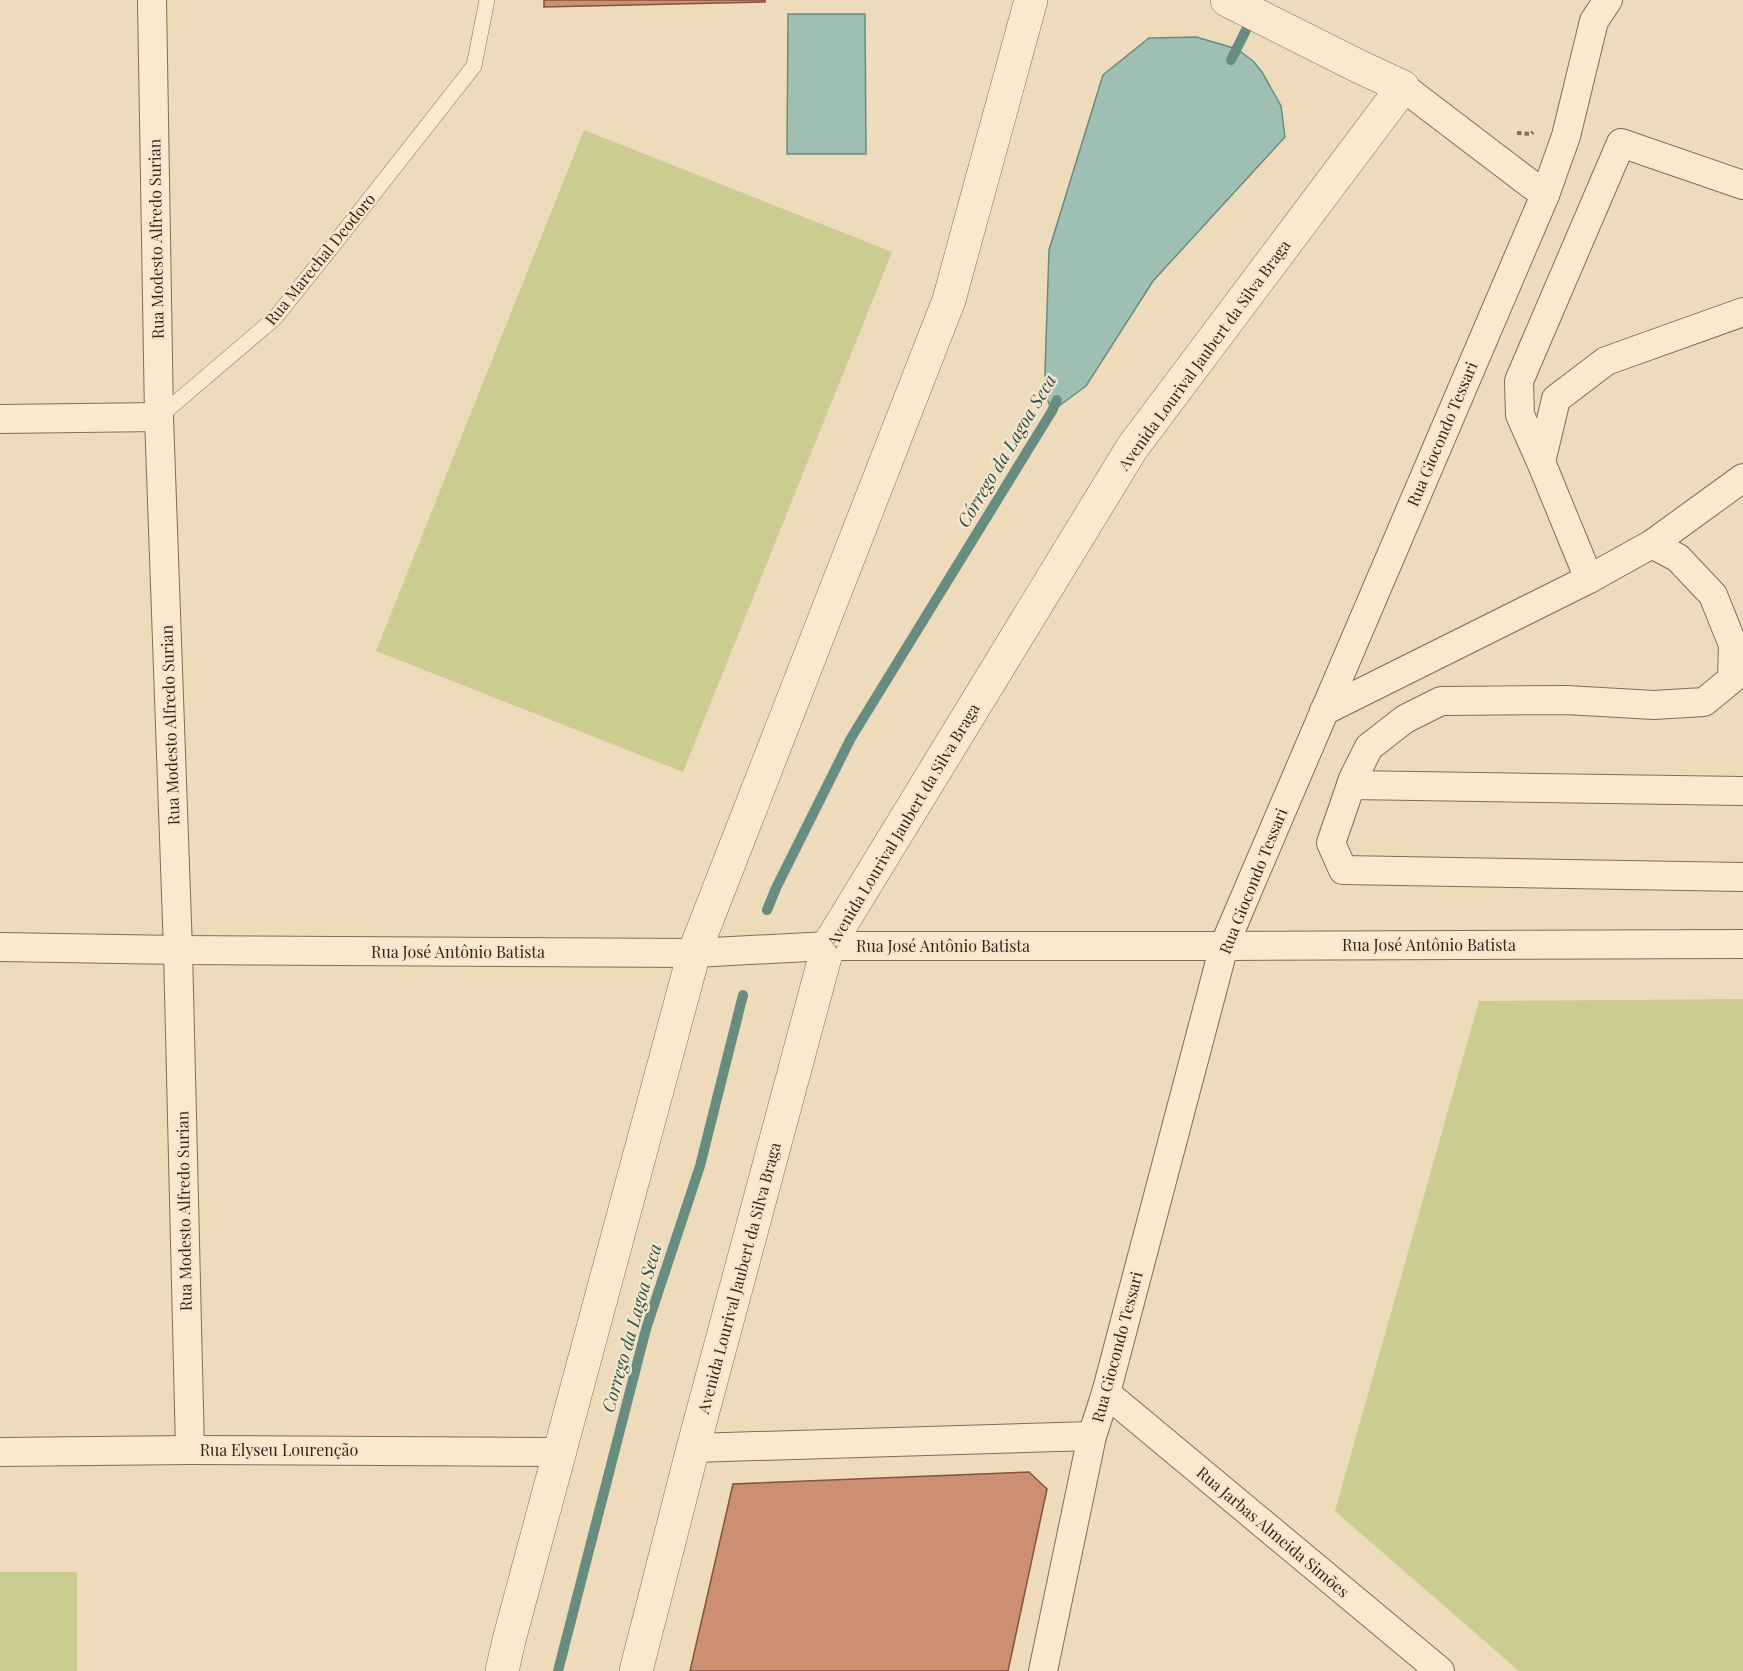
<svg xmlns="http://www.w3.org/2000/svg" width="1743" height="1671" viewBox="0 0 1743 1671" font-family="'Playfair Display',serif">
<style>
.green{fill:#cacc90}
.water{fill:#a0bfb3;stroke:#688c80;stroke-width:1.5}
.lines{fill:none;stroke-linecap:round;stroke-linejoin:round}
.stream{stroke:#688c80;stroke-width:10}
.building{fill:#cd8f71;stroke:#85523b;stroke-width:1.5}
.service-casing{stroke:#866b56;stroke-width:16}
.minor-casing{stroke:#866b56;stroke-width:30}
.tertiary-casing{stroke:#866b56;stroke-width:34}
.path{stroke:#866b56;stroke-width:4;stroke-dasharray:4.5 3;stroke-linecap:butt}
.service{stroke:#f9e9cf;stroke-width:15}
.minor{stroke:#f9e9cf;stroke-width:28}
.tertiary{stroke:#f9e9cf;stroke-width:33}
.labels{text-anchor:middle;stroke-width:4.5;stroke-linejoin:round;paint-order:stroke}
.street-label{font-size:16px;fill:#35251b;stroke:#f6e6cc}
.water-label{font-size:18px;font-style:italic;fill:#29554e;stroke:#f6e6cc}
</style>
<rect width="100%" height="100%" fill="#eedbbc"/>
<!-- green -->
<g class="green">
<path d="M584,130L892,252L683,772L376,651Z"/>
<path d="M1743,999V1671H1519L1335,1511L1479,1001Z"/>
<path d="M77,1572V1671H0V1572Z"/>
</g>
<!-- water -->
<g class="water">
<path d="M788,14H865L866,154H787Z"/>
<path d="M1196,37L1237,49L1253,61L1262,72L1281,106L1285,137L1153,281L1086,386L1052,411L1046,396L1045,372L1049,250L1103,75L1149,38Z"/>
</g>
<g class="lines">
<!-- stream -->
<g class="stream">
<path d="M1231,60L1252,18"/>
<path d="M767,910L776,888L851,738L1052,411L1057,400"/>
<path d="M558,1671L646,1329L700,1166L743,995"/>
</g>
</g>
<!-- building -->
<g class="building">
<path d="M544,0H765V2L544,7Z"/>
<path d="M1029,1472L1047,1489L1008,1671H690L733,1484Z"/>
</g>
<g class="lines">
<defs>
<path id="service" d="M159,417L275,318L331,248L474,66L487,0"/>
<g id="minor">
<path d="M152,0L159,417L178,950L190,1450"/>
<path d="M1403,87L1545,195"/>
<path d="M0,419L159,417"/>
<path d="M1541,462L1520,415L1519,381L1621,143L1743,185"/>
<path d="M1652,544L1678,558L1713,595L1733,645L1732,679L1704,702L1654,705L1566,700L1441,701L1405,719L1369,747L1353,779L1331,843L1343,870L1743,877"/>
<path d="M1589,579L1541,462L1556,399L1606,361L1743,312"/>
<path d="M1324,711L1589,579L1652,544L1743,478"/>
<path d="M1351,785L1743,791"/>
<path d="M0,947L178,950L694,953L828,946H1224L1743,944"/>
<path d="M1106,1393L1440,1671"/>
<path d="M693,1448L1092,1436"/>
<path d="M0,1452L190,1450L559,1452"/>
<path d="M1043,1671L1092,1436L1106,1393L1224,946L1545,195L1566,136L1594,21L1608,0"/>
</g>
<g id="tertiary">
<path d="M502,1671L509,1640L694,953L949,300L1031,0"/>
<path d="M636,1671L693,1448L828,946L1132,448L1403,87L1358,66L1227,0"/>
</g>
</defs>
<!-- service casing -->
<use href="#service" class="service-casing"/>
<!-- minor casing -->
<use href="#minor" class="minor-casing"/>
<!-- tertiary casing -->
<use href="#tertiary" class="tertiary-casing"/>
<!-- path -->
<path class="path" d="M1517,133L1531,134L1533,132"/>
<!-- service -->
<use href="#service" class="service"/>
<!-- minor -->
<use href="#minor" class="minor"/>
<!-- tertiary -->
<use href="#tertiary" class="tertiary"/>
</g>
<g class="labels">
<!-- street labels -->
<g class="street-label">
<text transform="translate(156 239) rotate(-91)" y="6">Rua Modesto Alfredo Surian</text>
<text transform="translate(320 259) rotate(-51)" y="6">Rua Marechal Deodoro</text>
<text transform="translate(1204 355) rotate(-54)" y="6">Avenida Lourival Jaubert da Silva Braga</text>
<text transform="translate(1442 434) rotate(-67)" y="6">Rua Giocondo Tessari</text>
<text transform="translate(170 725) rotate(-92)" y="6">Rua Modesto Alfredo Surian</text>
<text transform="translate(903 825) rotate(-59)" y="6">Avenida Lourival Jaubert da Silva Braga</text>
<text transform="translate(1253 881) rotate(-68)" y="6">Rua Giocondo Tessari</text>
<text x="1429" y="951">Rua José Antônio Batista</text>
<text x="943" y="952">Rua José Antônio Batista</text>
<text x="458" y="958">Rua José Antônio Batista</text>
<text transform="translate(184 1211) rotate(-91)" y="6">Rua Modesto Alfredo Surian</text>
<text transform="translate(739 1278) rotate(-75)" y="6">Avenida Lourival Jaubert da Silva Braga</text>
<text transform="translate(1117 1347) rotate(-75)" y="6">Rua Giocondo Tessari</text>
<text x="279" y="1456">Rua Elyseu Lourenção</text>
<text transform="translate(1273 1532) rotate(40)" y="6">Rua Jarbas Almeida Simões</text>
</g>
<!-- water labels -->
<g class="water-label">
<text transform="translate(1007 451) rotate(-59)" y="6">Córrego da Lagoa Seca</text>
<text transform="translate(632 1328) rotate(-74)" y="6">Corrego da Lagoa Seca</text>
</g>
</g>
</svg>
